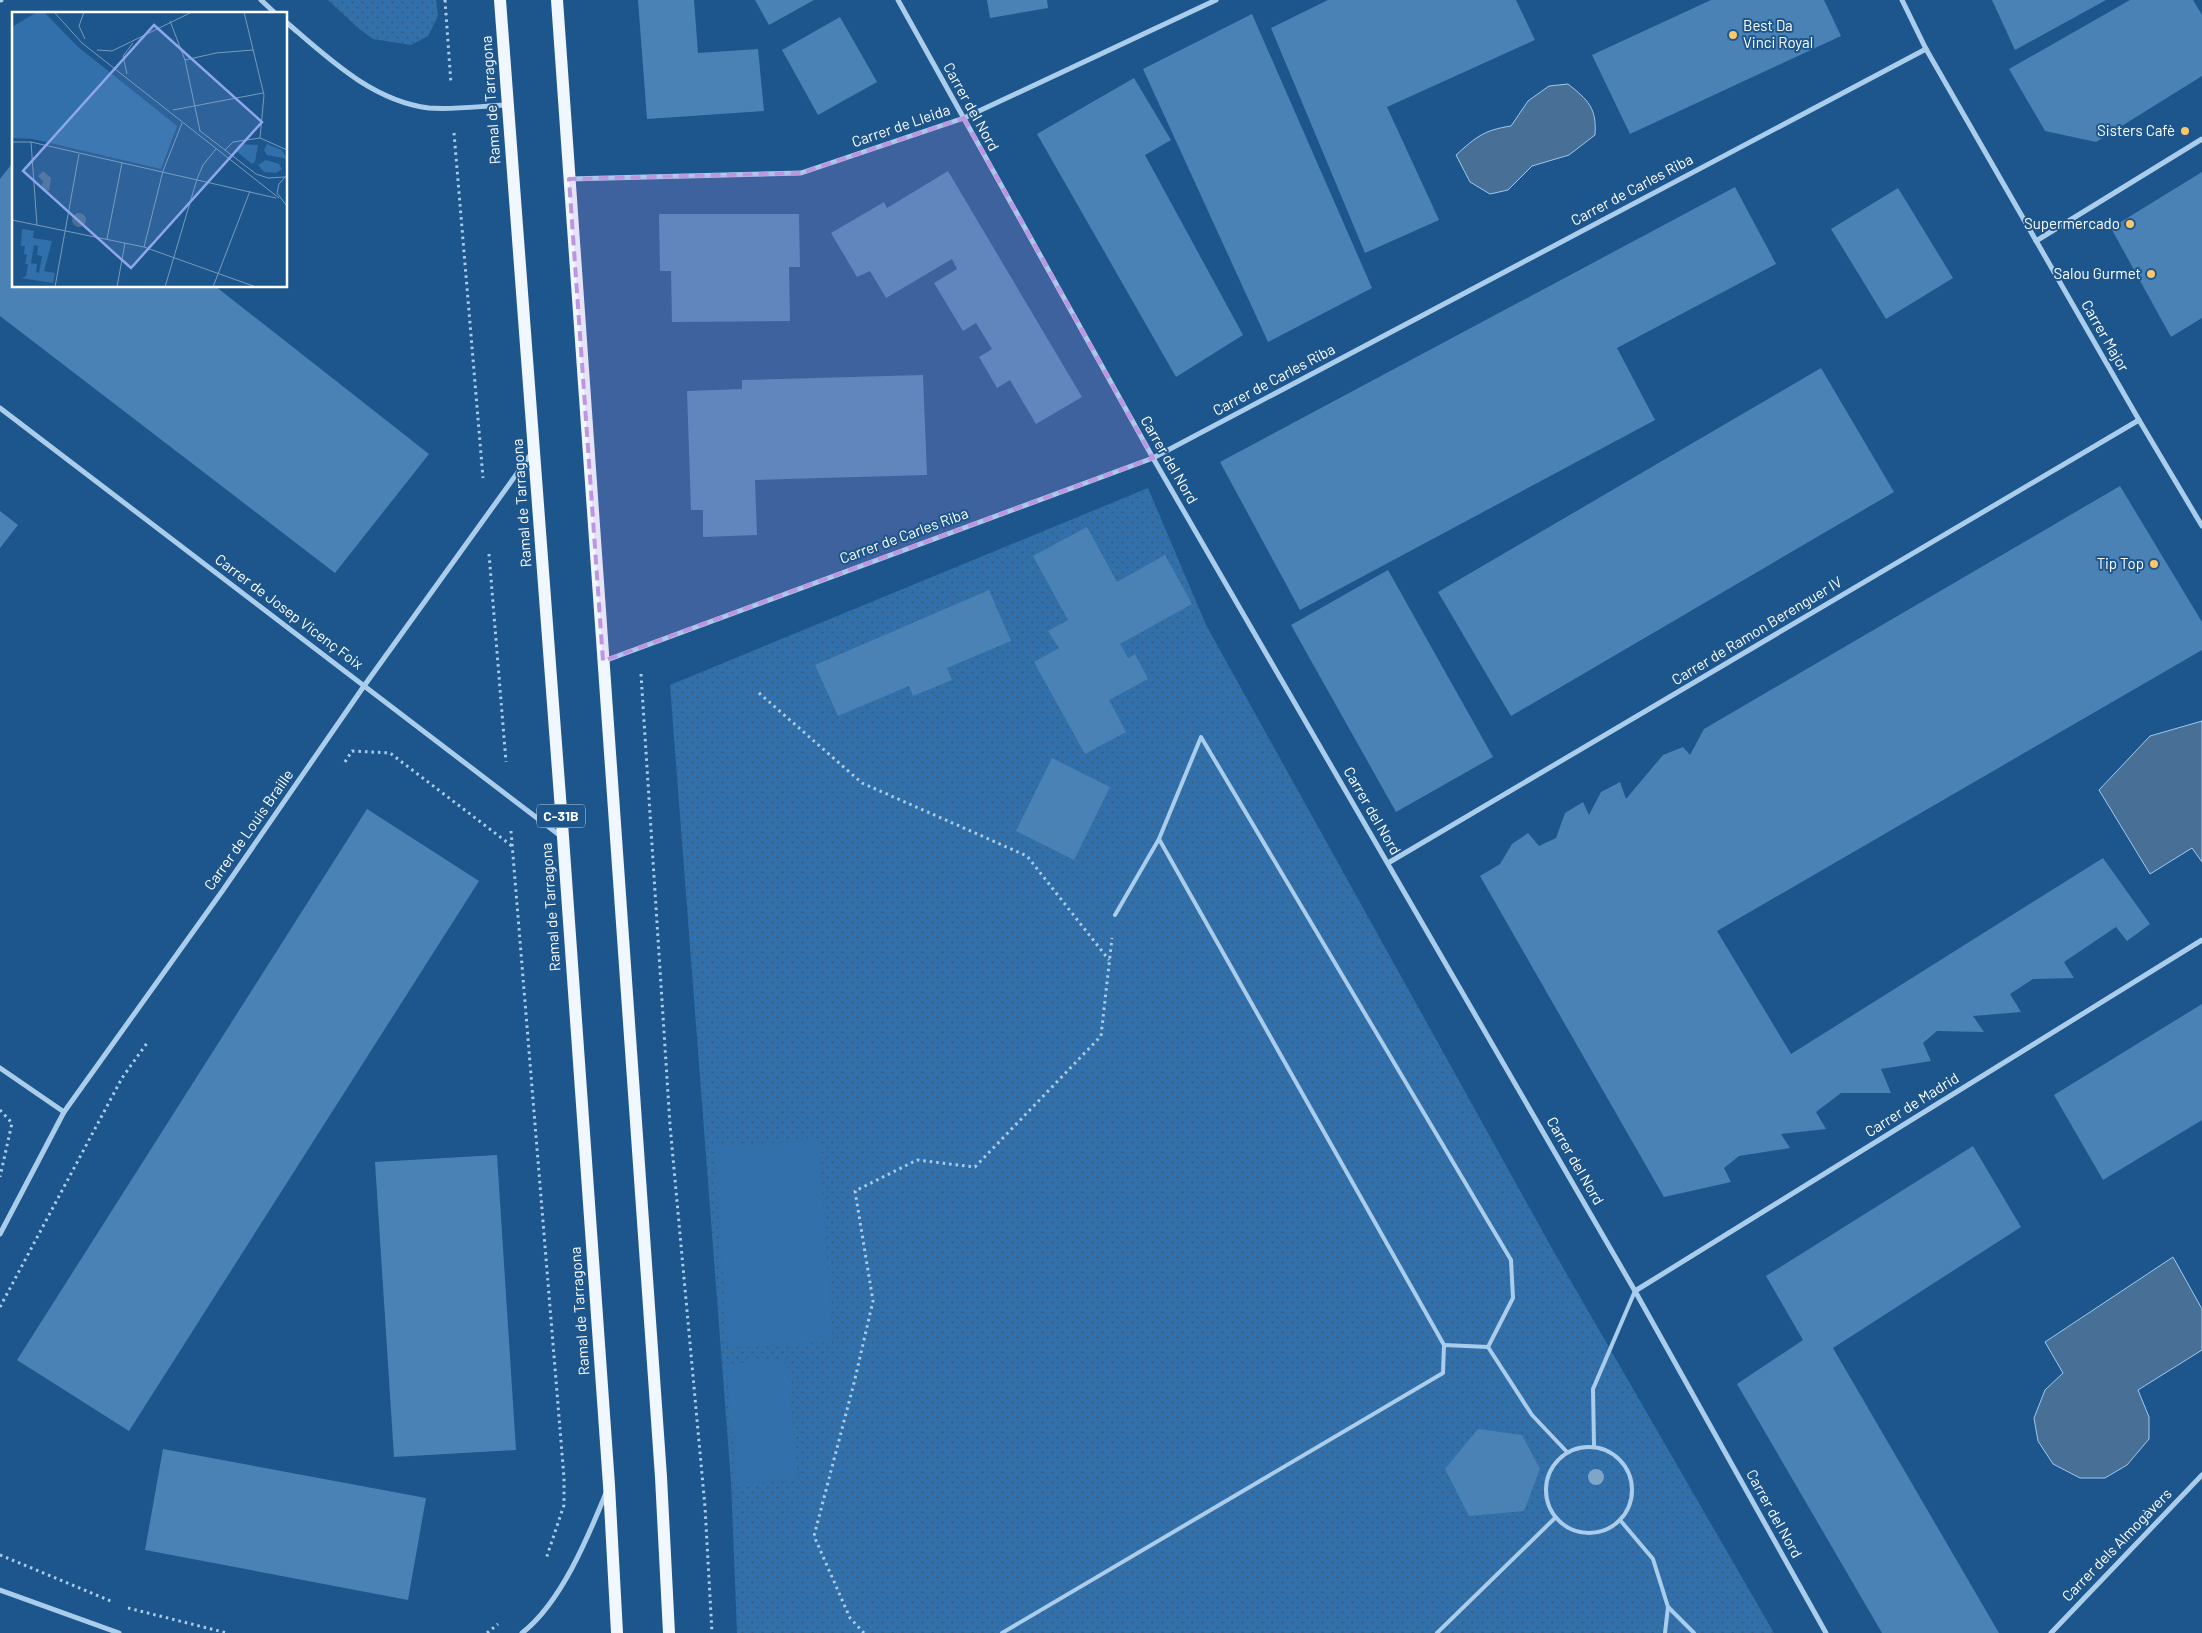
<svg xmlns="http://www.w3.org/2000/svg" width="2202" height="1633" viewBox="0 0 2202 1633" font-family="Barlow,sans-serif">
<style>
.grass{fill:url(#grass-dots)}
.garden{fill:#3170aa}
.water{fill:#487097;stroke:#9dc9ee}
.building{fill:#4a82b6}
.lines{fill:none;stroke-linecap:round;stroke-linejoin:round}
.path{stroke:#aacdec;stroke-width:3;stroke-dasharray:2.5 4;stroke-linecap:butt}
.lane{stroke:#aacdec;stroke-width:4}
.street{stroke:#aacdec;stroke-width:5}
.primary{stroke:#f0f7ff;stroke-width:12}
.tree{fill:#7fa5c8}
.marked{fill:#bd96df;fill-opacity:0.2;stroke:#bd96df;stroke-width:4;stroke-dasharray:10 6;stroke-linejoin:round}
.poi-dot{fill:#fcc669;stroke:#1d568c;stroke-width:2}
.labels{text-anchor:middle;stroke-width:4;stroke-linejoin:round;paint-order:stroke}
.shield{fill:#1d568c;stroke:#bbccdc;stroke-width:1}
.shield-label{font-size:14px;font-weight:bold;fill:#fff}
.poi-label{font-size:15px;fill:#fff;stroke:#1d568c;text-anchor:end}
.street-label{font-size:15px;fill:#fff;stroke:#1d568c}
.inset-road{fill:none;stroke:#779aba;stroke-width:1}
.view{fill:#8ea6ec;fill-opacity:0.15;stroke:#8ea6ec;stroke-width:2.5}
.inset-edge{fill:none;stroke:#fff;stroke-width:2.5}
</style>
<defs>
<pattern id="grass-dots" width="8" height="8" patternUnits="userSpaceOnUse" patternTransform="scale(1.25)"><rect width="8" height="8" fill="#3170aa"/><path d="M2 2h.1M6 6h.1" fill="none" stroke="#415a72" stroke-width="1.8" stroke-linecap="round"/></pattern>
</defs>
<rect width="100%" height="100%" fill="#1d568c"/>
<!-- grass -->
<g class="grass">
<path d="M328,0H436L438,16L428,36L411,45L373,39L358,28Z"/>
<path d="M1148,488L1206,625L1554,1252L1774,1633H737L731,1482L670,685Z"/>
</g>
<!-- garden -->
<g class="garden">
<path d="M819,1140L833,1341L728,1348L714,1146Z"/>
<path d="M787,1359L798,1479L737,1485L726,1364Z"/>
</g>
<!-- water -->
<g class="water">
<path d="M1568,84C1588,100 1597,108 1595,135L1569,155L1532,166L1508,190L1490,194L1470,182L1456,155C1476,137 1484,130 1511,126L1528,101L1549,86Z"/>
<path d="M2202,721V862L2192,848L2150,874L2099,790L2150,736Z"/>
<path d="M2173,1257L2202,1309V1350L2138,1390L2149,1417V1439L2127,1465L2105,1478H2080L2053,1464L2038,1441L2034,1418L2045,1390L2063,1373L2045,1342Z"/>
</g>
<!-- building -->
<g class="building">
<path d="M638,0H694L698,53L758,49L764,111L647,119Z"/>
<path d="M755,0H814L769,25Z"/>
<path d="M987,0H1047L1048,8L990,18Z"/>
<path d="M1328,0H1516L1535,40L1387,107L1439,220L1365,253L1271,28Z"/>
<path d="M1711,0H1824L1841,36L1630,134L1592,55Z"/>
<path d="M1992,0H2106L2015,50Z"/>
<path d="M2130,0H2193L2202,15V76L2096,142L2045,131L2009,69Z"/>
<path d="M1252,14L1372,288L1268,342L1143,69Z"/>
<path d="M840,17L877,82L818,115L782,50Z"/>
<path d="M1134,78L1171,140L1145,155L1243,335L1176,377L1037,134Z"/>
<path d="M14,161V286H215L429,454L335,573L0,316V179Z"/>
<path d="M948,171L1082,397L1036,424L1010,380L997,388L979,357L992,349L976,323L963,331L934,283L957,269L952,259L886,298L870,271L857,277L831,233L884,202L887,208Z"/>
<path d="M2202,172V318L2171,337L2111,228Z"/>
<path d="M1735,187L1776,264L1617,348L1655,420L1300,610L1220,462Z"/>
<path d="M1898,188L1953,278L1886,319L1831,229Z"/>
<path d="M659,214H799L800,267H789L790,321L672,322L671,271H660Z"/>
<path d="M1821,368L1894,492L1511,716L1438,592Z"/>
<path d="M923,375L927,475L755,480L757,535L703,537V510H691L687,391L742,389V380Z"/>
<path d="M2120,486L2202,622V650L1717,931L1791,1054L2103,858L2150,924L2127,941L2116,927L2064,962L2074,978L2033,979L2010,994L2021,1012L1973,1016L1984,1032L1937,1031L1923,1043L1931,1061L1881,1069L1891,1093H1841L1816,1112L1826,1129L1781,1134L1790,1148L1739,1156L1724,1168L1731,1182L1664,1197L1480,876L1500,864L1512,844L1528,833L1539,846L1556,838L1565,813L1583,802L1589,815L1601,792L1620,782L1626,799L1663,755L1683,747L1690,755L1704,729Z"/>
<path d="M0,511L18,525L0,548Z"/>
<path d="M1087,527L1117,582L1165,555L1192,604L1120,644L1128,658L1135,654L1148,679L1109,700L1126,732L1085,754L1034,662L1059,648L1048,631L1068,620L1033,556Z"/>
<path d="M1388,570L1493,757L1396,812L1291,625Z"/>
<path d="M989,590L1011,641L947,668L952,680L913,696L909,686L838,716L815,665Z"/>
<path d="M1052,758L1110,787L1074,860L1016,831Z"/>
<path d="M367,809L479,881L129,1431L17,1360Z"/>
<path d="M2202,1004V1120L2103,1180L2054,1095Z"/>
<path d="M1973,1146L2021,1227L1833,1348L1999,1633H1882L1737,1384L1803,1340L1766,1276Z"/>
<path d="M497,1155L516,1450L394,1457L375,1162Z"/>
<path d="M1478,1429L1522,1435L1540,1469L1524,1511L1469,1516L1445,1469Z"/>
<path d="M163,1449L426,1498L408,1600L145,1550Z"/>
</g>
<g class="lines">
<!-- path -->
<g class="path">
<path d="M445,0L451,84"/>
<path d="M454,133L483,478"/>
<path d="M489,554L506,762"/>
<path d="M641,674L670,1125L705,1507L712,1633"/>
<path d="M759,693L862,783L1027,856L1109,960"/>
<path d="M345,762L352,751L390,753L512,846"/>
<path d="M511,831L564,1478V1505L546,1559"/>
<path d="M0,1110L12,1123L0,1177"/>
<path d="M0,1307L122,1078L147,1043"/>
<path d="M0,1555L113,1602"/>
<path d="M128,1608L227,1633"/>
<path d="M487,1633L498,1624"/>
<path d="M864,1633L850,1618L814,1536L854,1383L873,1301L855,1191L917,1160L975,1167L1101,1036L1112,938"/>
</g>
<!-- lane -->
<g class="lane">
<path d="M1159,839L1444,1345"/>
<path d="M1115,915L1159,839L1201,737L1511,1260L1513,1298L1488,1347"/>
<path d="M1594,1446L1593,1389L1635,1291"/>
<circle cx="1589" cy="1490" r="43"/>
<path d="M1620,1520L1653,1559L1668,1607L1665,1633"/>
<path d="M1668,1607L1694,1633"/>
<path d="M1002,1633L1443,1373L1444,1345L1488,1347L1532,1415L1567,1452"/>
<path d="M1437,1633L1555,1518"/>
</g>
<!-- street -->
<g class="street">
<path d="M0,0H1"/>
<path d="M261,0L276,14"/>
<path d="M898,0L1153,458L1635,1291L1826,1633"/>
<path d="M1902,0L1926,49L2139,420L2202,526"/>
<path d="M286,22C328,58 372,101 429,108C454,110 481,106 506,105"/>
<path d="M569,179L801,173L964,118L1216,0"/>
<path d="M2036,241L2202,139"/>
<path d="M0,408L562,837"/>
<path d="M604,661L1153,458L1926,49"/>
<path d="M1388,863L2139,420"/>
<path d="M0,1068L64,1112"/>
<path d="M0,1234L64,1112L223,890L364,686L531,454"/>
<path d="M1635,1291L2202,940"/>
<path d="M0,1590L119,1633"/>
<path d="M522,1633C561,1603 588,1537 606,1493"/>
<path d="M2051,1633L2202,1475"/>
</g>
<!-- primary -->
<g class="primary">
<path d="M500,0L563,837L609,1485L617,1633"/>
<path d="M557,0L661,1477L669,1633"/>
</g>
</g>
<!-- trees -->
<circle class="tree" cx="1596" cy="1477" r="8"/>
<!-- marked area -->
<path class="marked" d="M964,118L1153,458L603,661L569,179L801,173Z"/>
<!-- markers -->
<g class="poi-dot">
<circle cx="1733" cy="35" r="5"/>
<circle cx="2185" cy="131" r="5"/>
<circle cx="2130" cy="224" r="5"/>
<circle cx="2151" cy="274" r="5"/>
<circle cx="2154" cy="564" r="5"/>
</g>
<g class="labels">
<!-- shield labels -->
<rect class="shield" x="537" y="804.5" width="48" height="23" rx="4"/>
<g class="shield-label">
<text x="561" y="821">C-31B</text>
</g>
<!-- poi labels -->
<g class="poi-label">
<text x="1743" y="31" text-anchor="start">Best Da<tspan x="1743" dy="17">Vinci Royal</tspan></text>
<text x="2175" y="136">Sisters Cafè</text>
<text x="2120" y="229">Supermercado</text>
<text x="2141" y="279">Salou Gurmet</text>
<text x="2144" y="569">Tip Top</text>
</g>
<!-- street labels -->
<g class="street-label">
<text transform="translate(491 100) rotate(-94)" y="5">Ramal de Tarragona</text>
<text transform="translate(971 107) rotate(61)" y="5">Carrer del Nord</text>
<text transform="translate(901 126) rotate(-19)" y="5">Carrer de Lleida</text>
<text transform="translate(1632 190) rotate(-28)" y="5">Carrer de Carles Riba</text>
<text transform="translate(2105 336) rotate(60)" y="5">Carrer Major</text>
<text transform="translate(1274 380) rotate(-28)" y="5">Carrer de Carles Riba</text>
<text transform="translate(1169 460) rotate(60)" y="5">Carrer del Nord</text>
<text transform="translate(522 503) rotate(-94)" y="5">Ramal de Tarragona</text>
<text transform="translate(904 536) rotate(-20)" y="5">Carrer de Carles Riba</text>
<text transform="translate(289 612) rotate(37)" y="5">Carrer de Josep Vicenç Foix</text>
<text transform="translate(1757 631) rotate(-31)" y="5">Carrer de Ramon Berenguer IV</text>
<text transform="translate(1372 811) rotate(60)" y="5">Carrer del Nord</text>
<text transform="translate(249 830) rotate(-55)" y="5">Carrer de Louis Braille</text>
<text transform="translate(551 907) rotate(-94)" y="5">Ramal de Tarragona</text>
<text transform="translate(1912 1105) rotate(-32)" y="5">Carrer de Madrid</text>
<text transform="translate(1575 1161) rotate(60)" y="5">Carrer del Nord</text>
<text transform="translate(580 1311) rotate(-94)" y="5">Ramal de Tarragona</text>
<text transform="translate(1774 1514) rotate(61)" y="5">Carrer del Nord</text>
<text transform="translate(2117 1545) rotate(-46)" y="5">Carrer dels Almogàvers</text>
</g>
</g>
<!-- overview -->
<g transform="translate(12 12)">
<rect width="275" height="275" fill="#1d568c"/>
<path d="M25,0H32L65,34L165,114L149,157L21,127L0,126V15ZM227,132L246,133L243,150L240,152L223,138ZM255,132L270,138L275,147L255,143L252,138ZM254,148L267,152L270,157L264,161L252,160L246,153ZM10,217L22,219L21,226L40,229L32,259L43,261L41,271L9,266L14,264L16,252H13L15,243L12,242L13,234H9ZM22,233L26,234L25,243L30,244L27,261L24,260L25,252L19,251Z" fill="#3170aa" fill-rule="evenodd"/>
<path d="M118,78L132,89L126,97L112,85Z" fill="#3170aa"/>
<path d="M31,159L39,166L37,179L29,177L31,169L26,164ZM60 208a7 7 0 1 1 14 0a7 7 0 1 1-14 0Z" fill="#487097"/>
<path class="inset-road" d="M42,0L70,31L267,186M72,0L67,14L73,27M232,0L252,83L248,126M158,9L173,48L188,119M85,38L100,39L180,0M173,48L204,41L241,38M115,62L111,44L121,31M161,98L251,81M187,118L244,162L256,166L273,165M0,130H19L264,186M19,130L25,213M213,138L221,130L248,126L275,138M274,164L267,172L265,181L275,194M0,208L132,235L244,275M95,227L110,151M132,235L151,159L170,111M43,275L67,142M105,275L113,231M153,275L185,167L191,153L204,137M201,275L238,179"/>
<path class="view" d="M142,13L250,110L119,256L11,159Z"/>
<rect width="275" height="275" class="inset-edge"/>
</g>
</svg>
